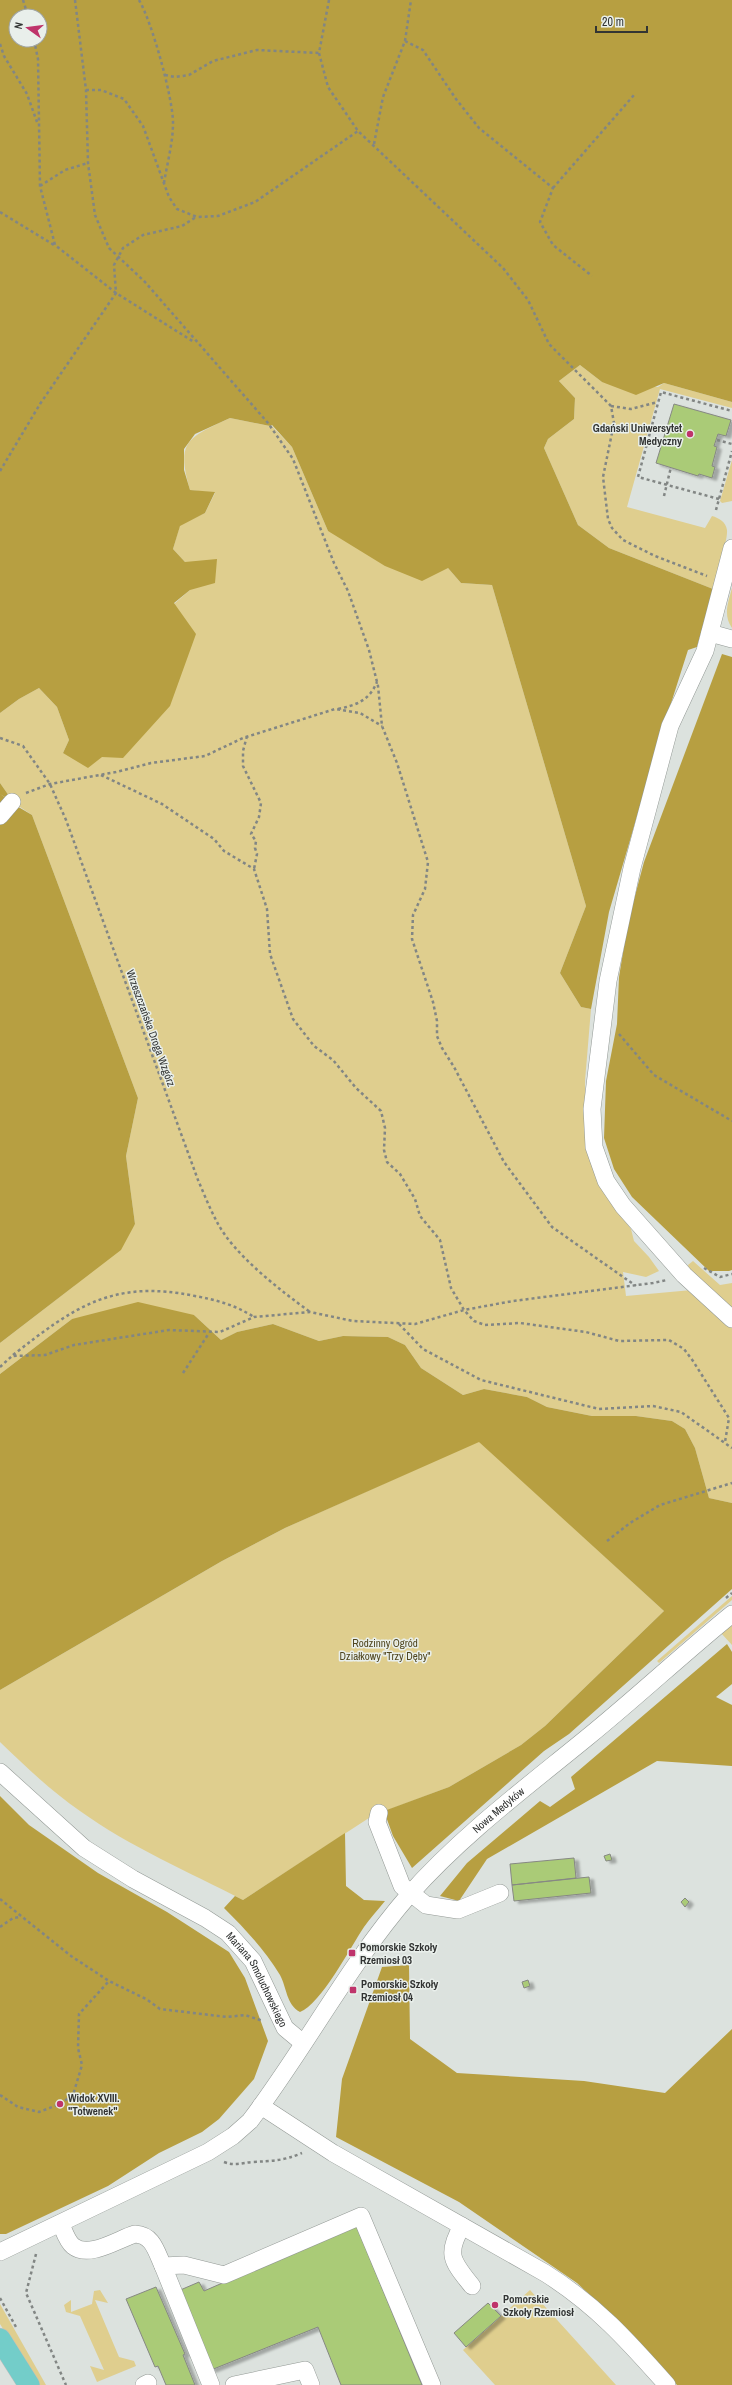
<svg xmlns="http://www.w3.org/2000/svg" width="732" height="2385" viewBox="0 0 732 2385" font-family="'Archivo Narrow',sans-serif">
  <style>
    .green { fill: #dfce8e }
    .forest { fill: #b79f41; fill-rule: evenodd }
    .building { fill: #aacb77; stroke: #868883; filter: url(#shadow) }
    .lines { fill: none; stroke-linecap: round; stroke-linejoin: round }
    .minor-casing { stroke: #939995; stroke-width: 18 }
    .major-casing { stroke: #bdbebe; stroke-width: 22 }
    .path { stroke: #828684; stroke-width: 2.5; stroke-dasharray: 3 3; stroke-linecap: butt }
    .minor { stroke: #fff; stroke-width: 17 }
    .major { stroke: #73cdc9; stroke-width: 21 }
    .poi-dot { fill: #bf346b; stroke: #e9efeb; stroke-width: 1.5 }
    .labels { text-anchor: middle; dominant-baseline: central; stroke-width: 3; stroke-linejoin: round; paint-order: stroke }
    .poi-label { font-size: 11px; font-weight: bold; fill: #323433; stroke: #e9efeb; text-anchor: start }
    .street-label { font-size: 11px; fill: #323433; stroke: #e9efeb }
    .park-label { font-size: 11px; fill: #50461f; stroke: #e9efeb }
  </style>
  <defs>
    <filter id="shadow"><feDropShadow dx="4.5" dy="2.5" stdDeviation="1" flood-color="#0004"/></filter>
  </defs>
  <rect width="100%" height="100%" fill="#dce2de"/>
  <path class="green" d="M580 365 602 382 658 387 664 383 732 402V408L660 389 627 507 705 528 712 516C719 518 726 522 727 530 728 541 716 576 713 589L609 548 578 525 544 448 548 439 574 419 575 398 559 381Z
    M230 418 270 426 271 425 292 447 328 531 448 568 461 583 492 585 586 906 560 973 581 1007 591 1009 585 1081 586 1141 608 1198 631 1229 634 1241 649 1257 659 1271 646 1277 623 1272 626 1296 692 1290 732 1326V1503L709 1498 695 1448 685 1429 672 1421 636 1416H592L547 1407 527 1397 484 1389 463 1395 421 1368 405 1345 388 1337 343 1336 319 1341 273 1324 237 1332 221 1340 194 1315 72 1319 0 1374V1343L74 1286 135 1224 126 1156 138 1098 32 815 14 803 0 783V713L19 699 39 688 57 707 69 740 63 753 102 757 174 604 190 590 185 562 173 549 180 525 205 513 215 493 190 490C176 441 187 438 230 418Z
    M732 460V501L722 503 720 501Z
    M732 588V628C723 615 728 603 732 588Z
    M693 1261 720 1285 732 1283V1311L689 1270 688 1265Z
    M479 1441 664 1611 545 1726 521 1745 449 1787 372 1816 243 1900C189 1872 130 1847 80 1811 51 1791 26 1767 0 1742V1690L222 1561 285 1528Z
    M732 1596V1600L659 1663 657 1661Z
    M732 1623V1645L721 1633Z
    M100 2290 108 2303 95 2300 119 2357 134 2361 136 2366 97 2382 90 2366 104 2370 80 2316 66 2312 64 2305 71 2300V2312L92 2304 94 2291Z
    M530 2290 616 2385H495L463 2350Z
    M0 2304 46 2385H38L0 2324Z"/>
  <path class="forest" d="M0 0H732V402L664 383 636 395 602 382 580 365 559 381 575 398 574 419 548 439 544 448 578 525 609 548 713 589 697 647 688 650 659 741 609 912 591 1009 581 1007 560 973 586 906 492 585 461 583 448 568 422 581 385 566 328 531 292 447 272 425 270 426 230 418 195 434 184 449V470L190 490 215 492 205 513 180 526 173 549 185 562 217 559 215 583 190 590 174 603 196 634 170 706 123 758 102 757 88 768 63 753 69 740 57 707 39 688 19 699 0 713ZM16 16H40V40H16Z
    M722 654 732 657V1270L729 1271H709L632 1197 614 1169 604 1138 606 1081 617 1024 619 977 628 922 644 862Z
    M0 783 14 803 0 794 10 801 0 813Z
    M15 805 32 815 138 1098 126 1156 135 1224 121 1250 0 1343V824Z
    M138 1302 194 1315 221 1340 237 1332 273 1324 319 1341 343 1336 388 1337 405 1345 421 1368 463 1395 484 1389 527 1397 547 1407 592 1416H636L672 1421 685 1429 695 1448 709 1498 732 1503V1589L569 1734 544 1751 412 1868 393 1836 384 1811 449 1787 521 1745 545 1726 664 1611 479 1442 285 1528 222 1561 0 1690V1374L72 1319Z
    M727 1644 732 1652V1684L716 1697 732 1705V1766L657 1761 487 1859 459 1901 440 1896 467 1863 540 1801 550 1807 575 1789 571 1777Z
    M0 1796 29 1825 98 1873 167 1912 229 1952 245 1978 268 2041 254 2079 219 2119 202 2132 159 2153 108 2186 6 2234H0Z
    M345 1833 346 1886 364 1900 385 1901C378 1910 370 1918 364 1927 350 1948 321 2004 300 2012 286 2004 287 1988 280 1975 264 1949 245 1929 224 1908L235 1896 243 1900Z
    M409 1965 410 2039 457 2073 584 2081 665 2093 732 2029V2385H677L631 2333 577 2283 459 2202 336 2137 342 2079 382 1967Z"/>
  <path class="building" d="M674 404 731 420 726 436 718 434 714 446 717 447 712 466 715 467 712 478 699 474 698 476 656 463Z
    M610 1854 612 1860 606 1861 604 1856Z
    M574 1858 576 1878 512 1885 510 1864Z
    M589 1877 591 1893 514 1901 512 1885Z
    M685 1898 689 1902 685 1907 681 1902Z
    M528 1980 530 1986 524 1988 522 1982Z
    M356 2225 422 2385H341L318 2327 211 2370 178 2291 199 2282 204 2291Z
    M156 2287 185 2354 183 2355 195 2385H166L158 2366 155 2367 126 2299Z
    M488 2303 501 2316 466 2347 454 2333Z"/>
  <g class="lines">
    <g class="minor-casing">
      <g id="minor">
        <path d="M732 548 705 651 670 726 632 868 608 981 592 1109 594 1147 606 1181 623 1206 684 1275 732 1319"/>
        <path d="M710 633 732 639"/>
        <path d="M0 816 12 802"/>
        <path id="s1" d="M0 1772 84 1848 133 1879 205 1918 228 1933 253 1961 285 2028 303 2043"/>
        <path d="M379 1813 377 1822 402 1886 426 1905 458 1910 500 1893"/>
        <path d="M261 2106 333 2153 545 2273C596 2305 628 2341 667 2385"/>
        <path d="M61 2224C64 2231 67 2241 73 2246 89 2259 118 2239 135 2234 153 2235 156 2251 163 2266L184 2265 224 2275 361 2216 432 2385"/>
        <path d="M462 2226C445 2255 453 2262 472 2286"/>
        <path id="s2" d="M0 2252 208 2152 233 2136 250 2121C306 2047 349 1964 409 1895 462 1835 528 1786 589 1736 638 1696 684 1653 732 1614"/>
        <path d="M163 2266 211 2385"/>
        <path d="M144 2385 148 2383"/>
        <path d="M234 2385 305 2370 311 2385"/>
      </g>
    </g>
    <g class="major-casing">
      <path id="major" d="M0 2339 29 2385"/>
    </g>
    <path class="path" d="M23 0 28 16
      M75 0 86 90 88 163 95 215 109 248 145 282 268 423 293 459 334 563 348 591 369 650 378 686 382 726 397 763 428 862 425 889 413 915 412 939 433 1002 437 1021V1036L442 1048 454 1067 504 1162 552 1227 636 1286
      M139 0C152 22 173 98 173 123 173 143 167 164 164 183
      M329 0 319 53 328 87 358 131 503 268 528 300 549 344 611 406 614 423 603 477 608 519 612 528 623 540 655 556 707 576
      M34 40 38 59 40 186 55 245 116 293 194 342
      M405 41 423 50 456 99 479 128 553 188 540 222 553 245 592 276
      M0 44 4 56 27 94 37 122
      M165 75 175 77 189 75 213 61 257 50 319 53
      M86 90H101L124 99 143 126 169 197 177 209 197 217 218 216 255 202 358 131
      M374 144 383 97 405 41 411 0
      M40 186 65 170 88 163
      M553 188 634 95
      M0 212 54 245
      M611 406 631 409 658 402
      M717 440 732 444
      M0 471 40 404 116 293 114 265 123 248 143 235 182 226 196 217
      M664 496 671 467
      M719 499 638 477 661 392 732 411
      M716 510 732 451
      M338 709C356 705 369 701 377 682
      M247 736 243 751V766L261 803 259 817 251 834 256 841 255 848 257 854 254 869
      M0 738 23 746 50 784 66 820 198 1180C204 1194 210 1209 217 1222 234 1255 280 1290 310 1312
      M101 775 162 804 214 839 224 851 254 869 267 909 270 954 293 1019 314 1046 333 1060 356 1088 381 1111 385 1128 384 1150 387 1162 400 1174 415 1199 420 1216 440 1240 451 1288 464 1310 474 1321 485 1325 520 1323 586 1332 619 1341 669 1340 684 1349 693 1361 729 1418 725 1442
      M26 793 50 784 116 772 151 763 205 756 243 738 335 709 360 713 382 726
      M619 1034 654 1075 732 1121
      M704 1268 720 1277 732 1274
      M399 1324 423 1349 481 1380 599 1409 653 1406 681 1412 732 1448
      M13 1355C74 1307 113 1279 195 1296 217 1300 235 1305 254 1317
      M0 1367 12 1356 45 1355 74 1345 169 1330 220 1332 254 1317 310 1312 353 1321 415 1324 464 1310 513 1301 653 1283 667 1280
      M183 1373 209 1333
      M607 1541 630 1523 660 1505 732 1483
      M726 1598 732 1593
      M0 1899 71 1956 109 1981 146 1999 160 2009 227 2017 245 2015 263 2021
      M0 1927 13 1918 21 1917
      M0 2095 18 2107 39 2112 60 2104 73 2095 82 2065 78 2048 79 2014 109 1981
      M224 2162C234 2166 241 2163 252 2162 272 2161 283 2161 302 2153
      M36 2254 26 2293 66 2385
      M0 2298 16 2327"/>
    <use href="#minor" class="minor"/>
    <use href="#major" class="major"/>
  </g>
  <g class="poi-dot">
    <circle cx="690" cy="434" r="4"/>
    <rect x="348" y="1949" width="8" height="8" rx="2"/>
    <rect x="349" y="1986" width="8" height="8" rx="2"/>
    <circle cx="60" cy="2104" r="4"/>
    <circle cx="495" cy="2305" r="4"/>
  </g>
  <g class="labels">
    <g class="poi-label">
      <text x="682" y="428" text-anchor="end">Gdański Uniwersytet<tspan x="682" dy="13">Medyczny</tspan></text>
      <text x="360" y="1947">Pomorskie Szkoły<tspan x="360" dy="13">Rzemiosł 03</tspan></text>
      <text x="361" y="1984">Pomorskie Szkoły<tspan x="361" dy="13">Rzemiosł 04</tspan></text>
      <text x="68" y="2098">Widok XVIII.<tspan x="68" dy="13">"Totwenek"</tspan></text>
      <text x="503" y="2299">Pomorskie<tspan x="503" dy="13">Szkoły Rzemiosł</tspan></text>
    </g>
    <g class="street-label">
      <text transform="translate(151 1028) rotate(70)">Wrzeszczańska Droga Wzgórz</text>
      <text stroke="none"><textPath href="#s2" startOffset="683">Nowa Medyków</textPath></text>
      <text stroke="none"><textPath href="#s1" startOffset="336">Mariana Smoluchowskiego</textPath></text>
    </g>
    <g class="park-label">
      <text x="385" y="1643">Rodzinny Ogród<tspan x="385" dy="13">Działkowy "Trzy Dęby"</tspan></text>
    </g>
  </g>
  <g transform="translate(28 28) rotate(284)"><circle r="19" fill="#e9efeb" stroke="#a0a4a1"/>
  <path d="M0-3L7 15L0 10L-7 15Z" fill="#bf346b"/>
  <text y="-6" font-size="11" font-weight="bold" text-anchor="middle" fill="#323433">N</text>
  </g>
  <path d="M596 26v6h51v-6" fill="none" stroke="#323433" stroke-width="2"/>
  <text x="602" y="26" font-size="12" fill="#323433" stroke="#e9efeb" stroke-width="3" paint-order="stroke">20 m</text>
</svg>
